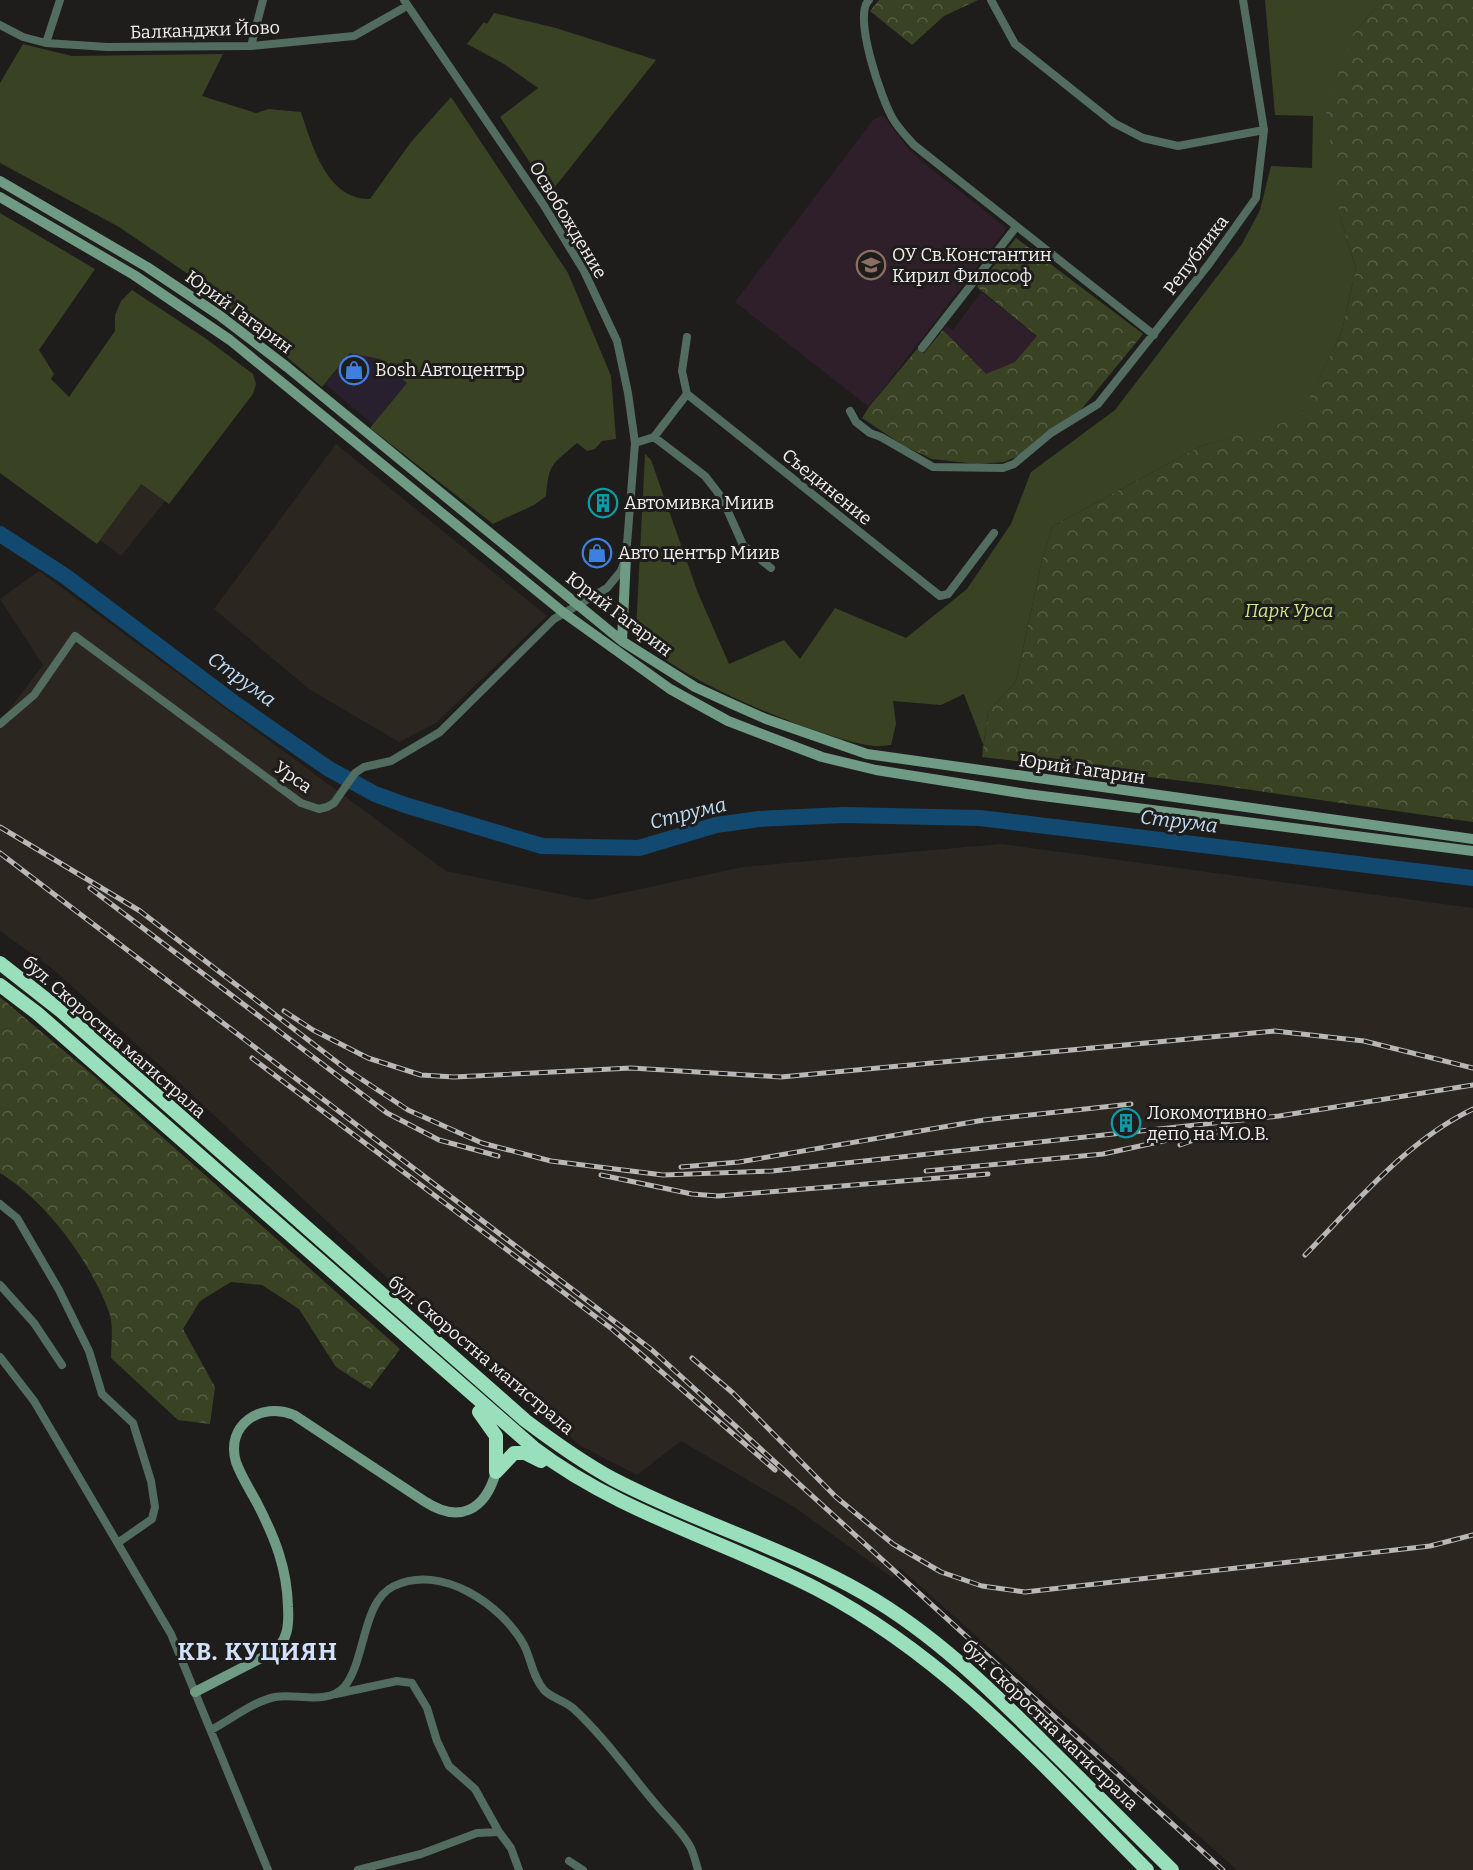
<svg xmlns="http://www.w3.org/2000/svg" width="1473" height="1870" viewBox="0 0 1473 1870" font-family="Bitter,serif">
  <style>
    .commercial { fill: #29202f }
    .built { fill: #2c2620 }
    .education { fill: #2e1f2a }
    .grass { fill: #394223 }
    .forest { fill: url(#forest-crowns) }
    .lines { fill: none; stroke-linecap: round; stroke-linejoin: round }
    .river { stroke: #124970; stroke-width: 16 }
    .street { stroke: #526d5f; stroke-width: 8 }
    .secondary { stroke: #6f9b84; stroke-width: 10 }
    .highway { stroke: #99dfbc; stroke-width: 14 }
    .rail-casing { stroke: #bab8b6; stroke-width: 5 }
    .rail { stroke: #1f1d1b; stroke-width: 3; stroke-dasharray: 9; stroke-linecap: butt }
    .labels { text-anchor: middle; dominant-baseline: central; stroke-width: 6; stroke-linejoin: round; paint-order: stroke }
    .street-label { font-size: 18px; fill: #f1efee; stroke: #1f1d1b }
    .poi-label { font-size: 18px; fill: #f1efee; stroke: #1f1d1b; text-anchor: start }
    .park-label { font-size: 18px; font-style: italic; fill: #cde78f; stroke: #1f1d1b }
    .water-label { font-size: 20px; font-style: italic; fill: #bfdcf5; stroke: #1f1d1b }
    .district-label { font-size: 24px; font-weight: bold; letter-spacing: 1.5px; fill: #d2e2fc; stroke: #1f1d1b }
  </style>
  <defs>
    <pattern id="forest-crowns" width="20" height="18" patternUnits="userSpaceOnUse" patternTransform="scale(1.5)"><rect width="20" height="18" fill="#394223"/><path d="M2 6a3 3 0 1 1 6 0M12 15a3 3 0 1 1 6 0" fill="none" stroke="#565e43"/></pattern>
  </defs>
  <rect width="100%" height="100%" fill="#1f1d1b"/>
  <path class="commercial" d="M354 350 383 355 410 379 374 425 325 384Z"/>
  <path class="built" d="M336 444 547 616 436 723 399 742 309 689 214 609Z
    M141 483 165 501 121 556 100 540Z
    M39 571 446 871 589 900 743 867 1001 844 1473 908V1870H1237L900 1568 893 1578 794 1507 681 1441 637 1475 581 1446 461 1347 185 1088 54 970 0 931V722L43 665 0 599Z"/>
  <path class="education" d="M883 115 907 147 920 160 1007 228 869 407 735 302 874 119Z
    M981 292 1037 336 1015 363 986 375 943 330 946 326 953 330Z"/>
  <path class="grass" d="M1265 0H1382L1353 34 1340 217 1356 268 1342 331 1300 419 1201 446 1053 526 1042 560 1016 681 988 712 982 757 983 744 964 694 941 705 893 701 896 724 891 745C886 745 879 747 873 746 824 740 658 674 636 631L645 454 651 460 698 593 729 664 784 640 800 659 835 608 906 638 967 589 1011 524 1031 472 1115 410 1242 244 1260 210 1271 166 1312 168 1313 116 1275 115Z
    M494 13 556 28 656 60 550 193 500 117 538 88 504 64 467 44 484 22 487 24Z
    M23 44 72 56 223 54 202 96 256 113 269 109 301 112C312 145 327 200 370 199L411 142 451 97 568 273 611 376 616 439 602 441 595 449 587 451 577 443C552 465 549 462 546 496L534 505 493 524 370 428 407 383 380 359 350 353 322 387 194 278 119 227 0 163V83Z
    M0 213 95 269 39 350 54 374 51 379 69 397 115 331V315L121 301 132 290 205 338 253 374 256 384 253 394 169 504 141 484 97 544 0 473Z"/>
  <path class="forest" d="M879 0H978L944 16 912 45 870 11Z
    M1382 0H1473V822L1217 785 982 757 988 712 1016 681 1042 560 1053 526 1201 446 1300 418 1342 331 1356 268 1340 217 1326 107 1353 34Z
    M1016 238 1143 334 1080 411 1050 429 1016 457 1004 462 978 464 932 459 904 446 862 418 869 407 917 349 924 353 943 330 986 374 1015 362 1037 336 977 287Z
    M0 997 94 1076 400 1349 370 1389 336 1367 299 1309 262 1285 231 1282 200 1301 183 1329 215 1387 210 1424 178 1420 111 1358C111 1344 114 1325 109 1312 91 1262 45 1200 0 1173Z"/>
  <g class="lines">
    <path class="river" d="M0 534 65 576 234 703 329 769 375 794 405 805 542 846 639 848 716 825 759 819 845 815 980 818 1473 878"/>
    <path class="street" d="M869 0C852 15 882 101 893 119 899 129 907 137 914 145L1154 335
      M991 0 1015 44 1114 123 1143 138 1178 146 1264 130
      M0 25 23 37 46 43 107 47 251 46 354 36 407 6
      M46 43 60 0
      M251 46 263 0
      M922 348 1016 227
      M687 394 682 371 687 337
      M850 411 856 422 870 433 881 437 933 467 1003 468 1014 464 1051 433 1098 404 1209 264 1256 198 1264 130 1243 0
      M654 437 705 476 722 498 743 545 771 568
      M635 443 654 437 687 394 940 596 948 594 994 533
      M0 724 34 695 75 636 301 803 319 809 327 807 334 803 355 773 364 767 391 761 440 732 554 619 607 588 621 571 626 557 635 443 628 393 617 341 584 271 543 204 404 0
      M0 1204 17 1218 59 1290 89 1351 102 1394 133 1423 151 1481 155 1507 152 1519 119 1542
      M0 1285 34 1323 62 1365
      M0 1357 34 1401 171 1634 268 1870
      M336 1694 397 1681 412 1683 427 1708 437 1741 449 1766 475 1789 499 1832
      M211 1730C230 1720 254 1701 275 1697 297 1693 328 1706 345 1686 366 1659 362 1601 394 1586 441 1563 502 1605 524 1645 531 1659 533 1678 544 1690 551 1698 564 1700 574 1709 604 1737 628 1771 654 1802 666 1817 682 1831 691 1848 694 1855 696 1863 698 1870
      M569 1861 583 1870
      M358 1870 421 1854 477 1833 499 1832 511 1848 519 1870"/>
    <path class="secondary" d="M0 181 147 267 219 315 287 367 622 641 695 687 732 704 766 719 867 754 1473 839
      M0 197 134 275 230 340 564 613 670 689 728 721 822 757 876 770 1027 794 1473 851
      M622 641 626 557
      M195 1692 273 1652C288 1641 289 1625 288 1607 287 1568 275 1538 257 1503 250 1490 241 1476 236 1462 225 1425 261 1401 294 1415L424 1501C459 1524 485 1511 496 1472"/>
    <path class="highway" d="M0 963 61 1011 526 1421C554 1442 582 1462 613 1479 695 1522 785 1548 865 1594 934 1634 990 1689 1046 1745 1088 1787 1130 1828 1172 1870
      M0 985 37 1013 534 1448C619 1513 723 1540 817 1589 947 1657 1045 1767 1147 1870
      M479 1412 496 1436V1472
      M496 1472 514 1453H525L541 1461"/>
    <g class="rail-casing">
      <path id="rail" d="M0 827 140 911 346 1069 408 1110 482 1143 551 1161 663 1175 772 1171 1279 1116 1473 1085
        M0 853 652 1350 1223 1870
        M90 888 387 1113 439 1140 498 1156
        M284 1011 313 1030 368 1058 421 1075 454 1077 631 1068 781 1077 1275 1031 1364 1041 1473 1068
        M252 1058 612 1329 775 1470
        M1180 1145 1228 1128
        M681 1167 739 1162 984 1120 1131 1104
        M926 1171 1103 1154 1186 1136
        M601 1175 692 1194 718 1196 988 1174
        M1305 1255C1356 1203 1406 1141 1473 1109
        M692 1358 733 1393 836 1497 893 1544 941 1572 982 1586 1025 1592 1430 1546 1473 1535"/>
    </g>
    <use href="#rail" class="rail"/>
  </g>
  <defs>
    <g id="school-ring" transform="scale(1.5)"><circle r="9.5" fill="#1f1d1b" stroke="#8d6e63" stroke-width="1.5"/><path d="M0-5L7-2L0 1L-7-2ZM-4 1L0 2.5L4 1V4Q0 6-4 4Z" fill="#8d6e63"/></g>
    <g id="shop-ring" transform="scale(1.5)"><circle r="9.5" fill="#1f1d1b" stroke="#3f7fe0" stroke-width="1.5"/><path d="M-5-2.5h2.3a2.7 3.5 0 0 1 5.4 0H5L5.5 6h-11ZM-1.5-2.5h3a1.5 2.3 0 0 0-3 0Z" fill="#3f7fe0"/></g>
    <g id="building-ring" transform="scale(1.5)"><circle r="9.5" fill="#1f1d1b" stroke="#0f9aa8" stroke-width="1.5"/><path d="M-4-6H4V6H1V3H-1V6H-4ZM-2.5-4.3h1.7v1.8h-1.7ZM.8-4.3h1.7v1.8H.8ZM-2.5-1h1.7V.8h-1.7ZM.8-1h1.7V.8H.8Z" fill="#0f9aa8"/></g>
  </defs>
  <g fill-rule="evenodd">
    <use href="#school-ring" x="871" y="265"/>
    <use href="#shop-ring" x="354" y="370"/>
    <use href="#building-ring" x="603" y="503"/>
    <use href="#shop-ring" x="597" y="553"/>
    <use href="#building-ring" x="1126" y="1123"/>
  </g>
  <g class="labels">
    <g class="street-label">
      <text transform="translate(205 30) rotate(-2)">Балканджи Йово</text>
      <text transform="translate(568 220) rotate(59)">Освобождение</text>
      <text transform="translate(1196 255) rotate(-53)">Република</text>
      <text transform="translate(239 312) rotate(36)">Юрий Гагарин</text>
      <text transform="translate(827 487) rotate(39)">Съединение</text>
      <text transform="translate(619 614) rotate(37)">Юрий Гагарин</text>
      <text transform="translate(1082 769) rotate(8)">Юрий Гагарин</text>
      <text transform="translate(293 777) rotate(35)">Урса</text>
      <text transform="translate(114 1037) rotate(41)">бул. Скоростна магистрала</text>
      <text transform="translate(481 1355) rotate(40)">бул. Скоростна магистрала</text>
      <text transform="translate(1050 1725) rotate(44)">бул. Скоростна магистрала</text>
    </g>
    <g class="poi-label">
      <text x="892" y="255">ОУ Св.Константин<tspan x="892" dy="21">Кирил Философ</tspan></text>
      <text x="375" y="370">Bosh Автоцентър</text>
      <text x="624" y="503">Автомивка Миив</text>
      <text x="618" y="553">Авто център Миив</text>
      <text x="1147" y="1113">Локомотивно<tspan x="1147" dy="21">депо на М.О.В.</tspan></text>
    </g>
    <g class="park-label">
      <text x="1289" y="611">Парк Урса</text>
    </g>
    <g class="water-label">
      <text transform="translate(242 679) rotate(36)">Струма</text>
      <text transform="translate(688 813) rotate(-14)">Струма</text>
      <text transform="translate(1179 821) rotate(7)">Струма</text>
    </g>
    <g class="district-label">
      <text x="258" y="1652">КВ. КУЦИЯН</text>
    </g>
  </g>
</svg>
